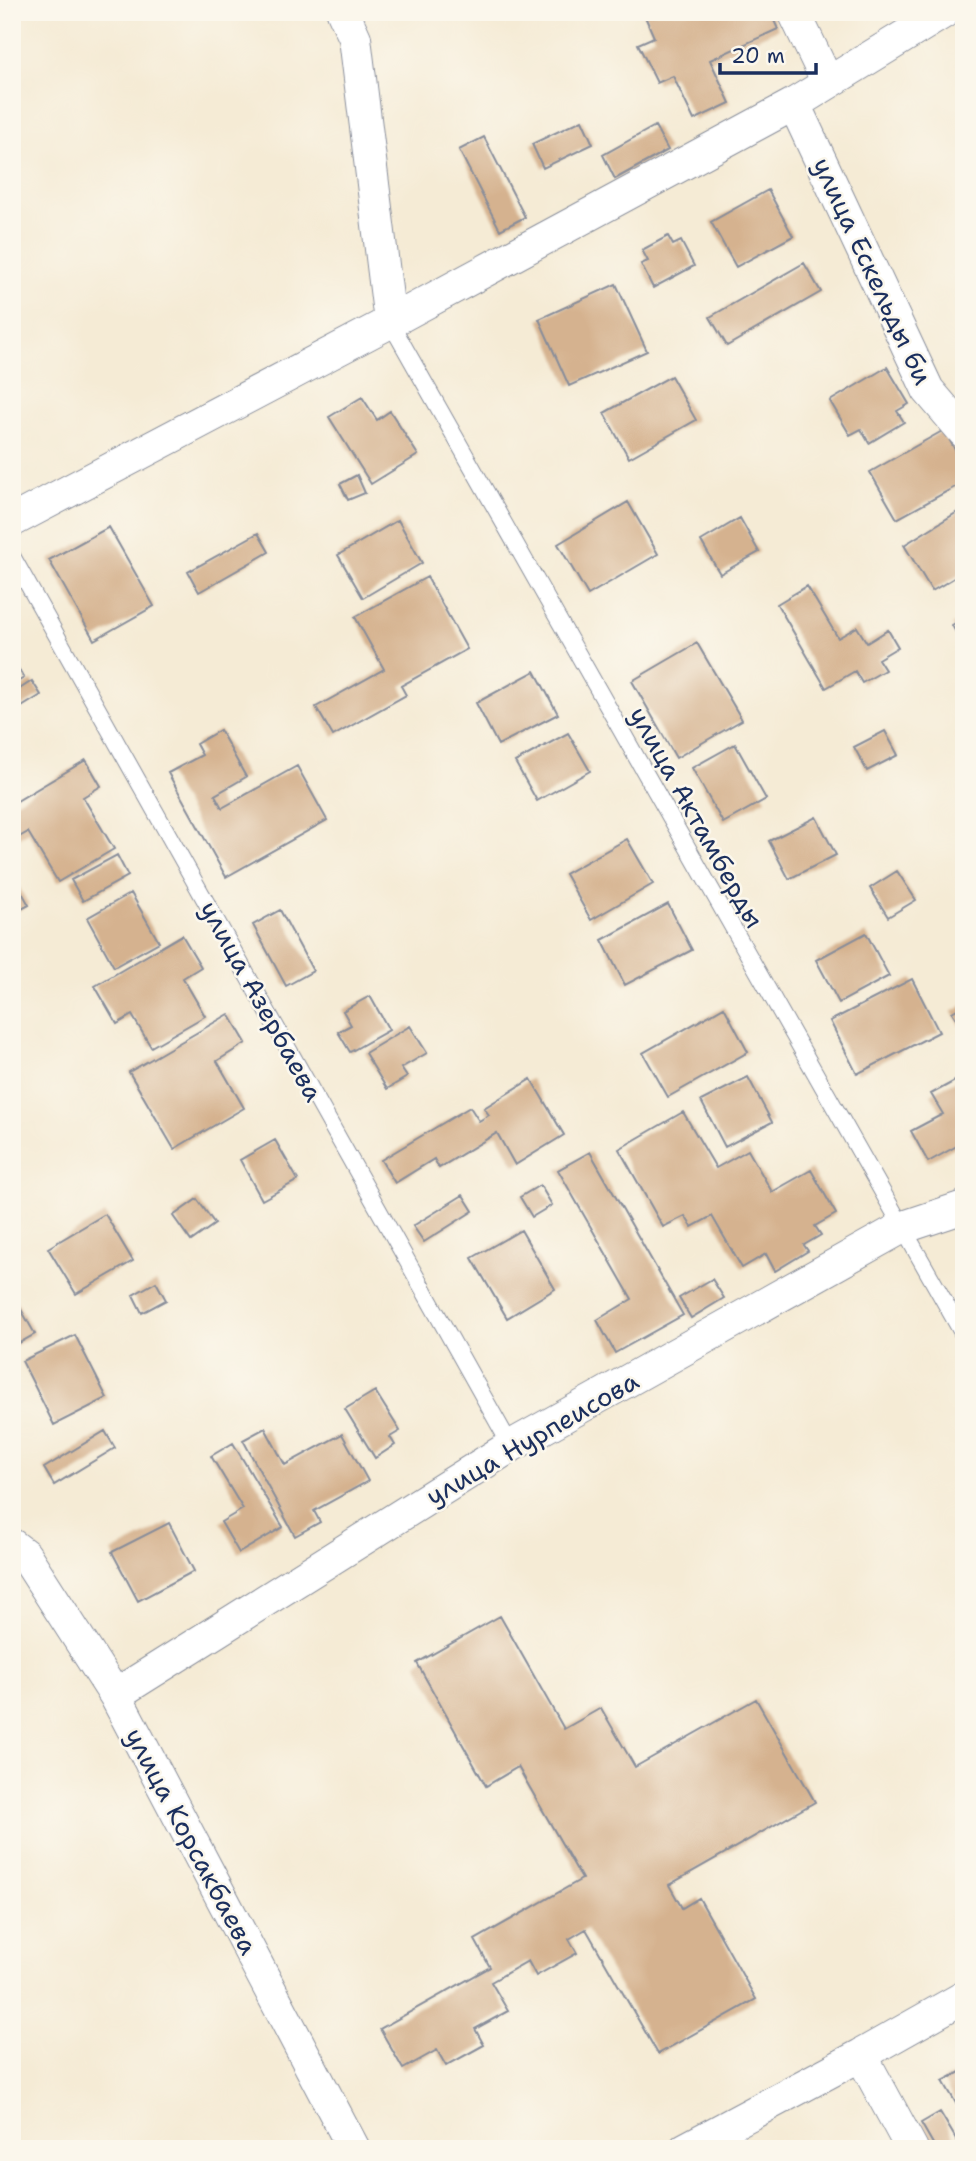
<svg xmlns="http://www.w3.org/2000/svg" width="976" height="2161" viewBox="0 0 976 2161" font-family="'Shantell Sans',sans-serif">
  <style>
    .building { fill: #d5b28f }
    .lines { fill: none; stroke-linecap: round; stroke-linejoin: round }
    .lane-casing { stroke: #888d9a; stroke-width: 18 }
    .street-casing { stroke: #888d9a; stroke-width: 34 }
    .lane { stroke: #fff; stroke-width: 16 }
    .street { stroke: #fff; stroke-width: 32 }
    .labels { text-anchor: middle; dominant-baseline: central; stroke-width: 5; stroke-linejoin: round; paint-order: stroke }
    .street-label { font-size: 26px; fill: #1b2f5e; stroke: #fbf7ec }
  </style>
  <rect width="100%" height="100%" fill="#fbf7ec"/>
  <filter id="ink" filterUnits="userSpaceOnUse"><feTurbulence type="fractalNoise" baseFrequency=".0143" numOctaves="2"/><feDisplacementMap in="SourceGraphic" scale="14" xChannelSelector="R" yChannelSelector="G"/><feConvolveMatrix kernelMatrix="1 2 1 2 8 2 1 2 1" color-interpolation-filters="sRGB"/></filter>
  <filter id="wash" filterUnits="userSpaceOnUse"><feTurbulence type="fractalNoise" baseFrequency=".00686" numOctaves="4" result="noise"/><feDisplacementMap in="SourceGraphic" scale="28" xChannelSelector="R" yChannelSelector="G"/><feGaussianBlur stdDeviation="1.57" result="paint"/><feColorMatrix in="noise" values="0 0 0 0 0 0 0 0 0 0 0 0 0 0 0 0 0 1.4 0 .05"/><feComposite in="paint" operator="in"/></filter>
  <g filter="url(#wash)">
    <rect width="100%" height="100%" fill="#f5ebd5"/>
    <g id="blocks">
      <path class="building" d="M643 12H770L778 29 710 60 730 103 694 120 673 76 657 83 638 44 654 37Z
        M582 120 593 144 543 168 532 144Z
        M655 126 668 150 615 179 603 155Z
        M484 137 525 217 500 230 459 150Z
        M768 190 793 236 736 267 711 222Z
        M668 236 673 245 681 241 694 266 653 288 641 264 648 261 642 250Z
        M804 263 821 292 727 346 710 317Z
        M616 284 647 351 569 386 539 319Z
        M887 367 909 404 897 411 904 422 869 443 861 429 850 435 830 401Z
        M671 376 696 420 629 458 604 413Z
        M362 397 377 420 390 411 418 455 371 484 329 417Z
        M944 430 964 466V482L897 519 870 472Z
        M357 475 365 493 348 500 340 484Z
        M628 502 658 554 588 595 558 544Z
        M964 508V572L932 591 904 545Z
        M740 518 759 552 720 574 701 541Z
        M398 520 422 563 363 598 338 555Z
        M109 527 154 606 94 640 49 560Z
        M258 533 269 552 199 592 188 572Z
        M427 577 467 649 401 686 406 695 333 736 316 707 384 669 355 617Z
        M807 586 838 638 857 627 867 643 888 630 898 647 878 659 885 670 862 683 855 671 826 688 777 604Z
        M964 618V647L952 625Z
        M697 643 742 720 676 758 632 681Z
        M12 658 24 678 12 685Z
        M535 671 558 714 498 745 476 703Z
        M32 681 41 695 12 713V694Z
        M220 730 246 777 215 795 222 808 297 766 327 820 226 877 168 773 202 755 196 744Z
        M885 731 898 755 867 771 854 747Z
        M568 733 590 771 537 801 515 762Z
        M735 744 766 799 723 823 692 768Z
        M86 760 101 786 83 797 114 849 58 882 28 832 12 841V804Z
        M816 817 836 855 789 879 769 841Z
        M627 839 653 884 591 920 565 874Z
        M117 855 128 876 83 901 71 880Z
        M897 871 916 900 888 917 870 888Z
        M19 887 29 905 12 914V892Z
        M131 893 159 942 114 967 87 918Z
        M668 904 692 950 625 985 602 940Z
        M280 910 313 971 286 986 253 925Z
        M866 933 889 976 839 1003 816 960Z
        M182 935 201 967 183 978 205 1016 151 1047 132 1015 117 1024 95 986Z
        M912 979 939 1032 857 1074 830 1021Z
        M370 996 389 1030 350 1052 338 1032 351 1025 343 1011Z
        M964 1005V1031L952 1012Z
        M724 1007 748 1052 668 1097 643 1053Z
        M229 1014 246 1043 217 1061 244 1108 174 1149 129 1072Z
        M410 1026 427 1053 401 1068 407 1077 387 1089 365 1053Z
        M964 1076V1142L928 1162 911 1131 943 1114 931 1094Z
        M748 1077 772 1122 725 1147 701 1101Z
        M531 1079 564 1135 515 1165 497 1133 439 1168 434 1159 395 1183 381 1160 470 1107 479 1121 489 1115 484 1108Z
        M683 1112 716 1168 748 1150 772 1192 811 1170 836 1214 815 1226 821 1235 804 1245 808 1251 775 1271 766 1254 742 1268 712 1216 692 1227 685 1216 663 1227 619 1149Z
        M275 1140 298 1180 262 1200 240 1160Z
        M590 1152 683 1315 615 1353 597 1320 632 1299 558 1170Z
        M540 1185 552 1205 532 1217 520 1197Z
        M463 1195 473 1211 424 1242 413 1226Z
        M197 1199 215 1224 191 1241 173 1216Z
        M105 1214 133 1261 76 1294 48 1248Z
        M521 1230 555 1289 507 1318 472 1258Z
        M712 1279 724 1298 691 1318 679 1298Z
        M156 1282 166 1300 142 1313 133 1295Z
        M14 1297 35 1334 12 1347V1299Z
        M75 1335 107 1398 54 1425 22 1361Z
        M375 1391 400 1431 390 1437 395 1445 375 1458 345 1409Z
        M265 1428 285 1465 342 1434 368 1481 314 1511 320 1522 295 1536 243 1440Z
        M105 1431 115 1448 54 1485 44 1468Z
        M233 1443 283 1527 239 1553 221 1522 243 1509 211 1456Z
        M169 1523 194 1571 138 1601 112 1552Z
        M500 1616 564 1729 601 1708 635 1767 756 1699 815 1802 669 1885 682 1908 699 1898 756 1999 658 2054 586 1929 569 1939 577 1953 536 1976 528 1961 491 1982 508 2011 475 2029 484 2045 446 2066 437 2050 403 2069 380 2029 490 1967 475 1940 582 1879 518 1767 486 1786 417 1663Z
        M964 2070V2117L943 2081Z
        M940 2112 962 2149H936L921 2123Z"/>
    </g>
  </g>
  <g filter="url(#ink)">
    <use href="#blocks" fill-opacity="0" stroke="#888d9a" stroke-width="2"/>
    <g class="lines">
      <g class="lane-casing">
        <path id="lane" d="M390 322 964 1336
          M12 556 511 1446"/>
      </g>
      <g class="street-casing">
        <path id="street" d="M343 12 355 38 390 322
          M794 12 828 83
          M794 104 928 390 964 432
          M12 521 390 322 794 104 944 12
          M12 1545 25 1555 115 1695 354 2149
          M115 1695 511 1446 901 1228 964 1207
          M861 2055 912 2149
          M685 2149 861 2055 964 1997"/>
      </g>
      <use href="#lane" class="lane"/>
      <use href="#street" class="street"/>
    </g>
  </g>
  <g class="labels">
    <g class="street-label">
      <text transform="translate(873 271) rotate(65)">улица Ескельды би</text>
      <text transform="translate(697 817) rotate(61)">улица Актамберды</text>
      <text transform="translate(262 1001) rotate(61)">улица Азербаева</text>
      <text transform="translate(532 1438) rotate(-30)">улица Нурпеисова</text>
      <text transform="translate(192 1841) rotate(62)">улица Корсакбаева</text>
    </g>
  </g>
  <rect width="976" height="2161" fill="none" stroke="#fbf7ec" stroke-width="42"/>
  <path d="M720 63v10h96v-10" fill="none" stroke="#1b2f5e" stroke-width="3.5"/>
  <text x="731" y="63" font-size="21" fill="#1b2f5e" stroke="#fbf7ec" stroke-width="5" paint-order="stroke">20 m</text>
</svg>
